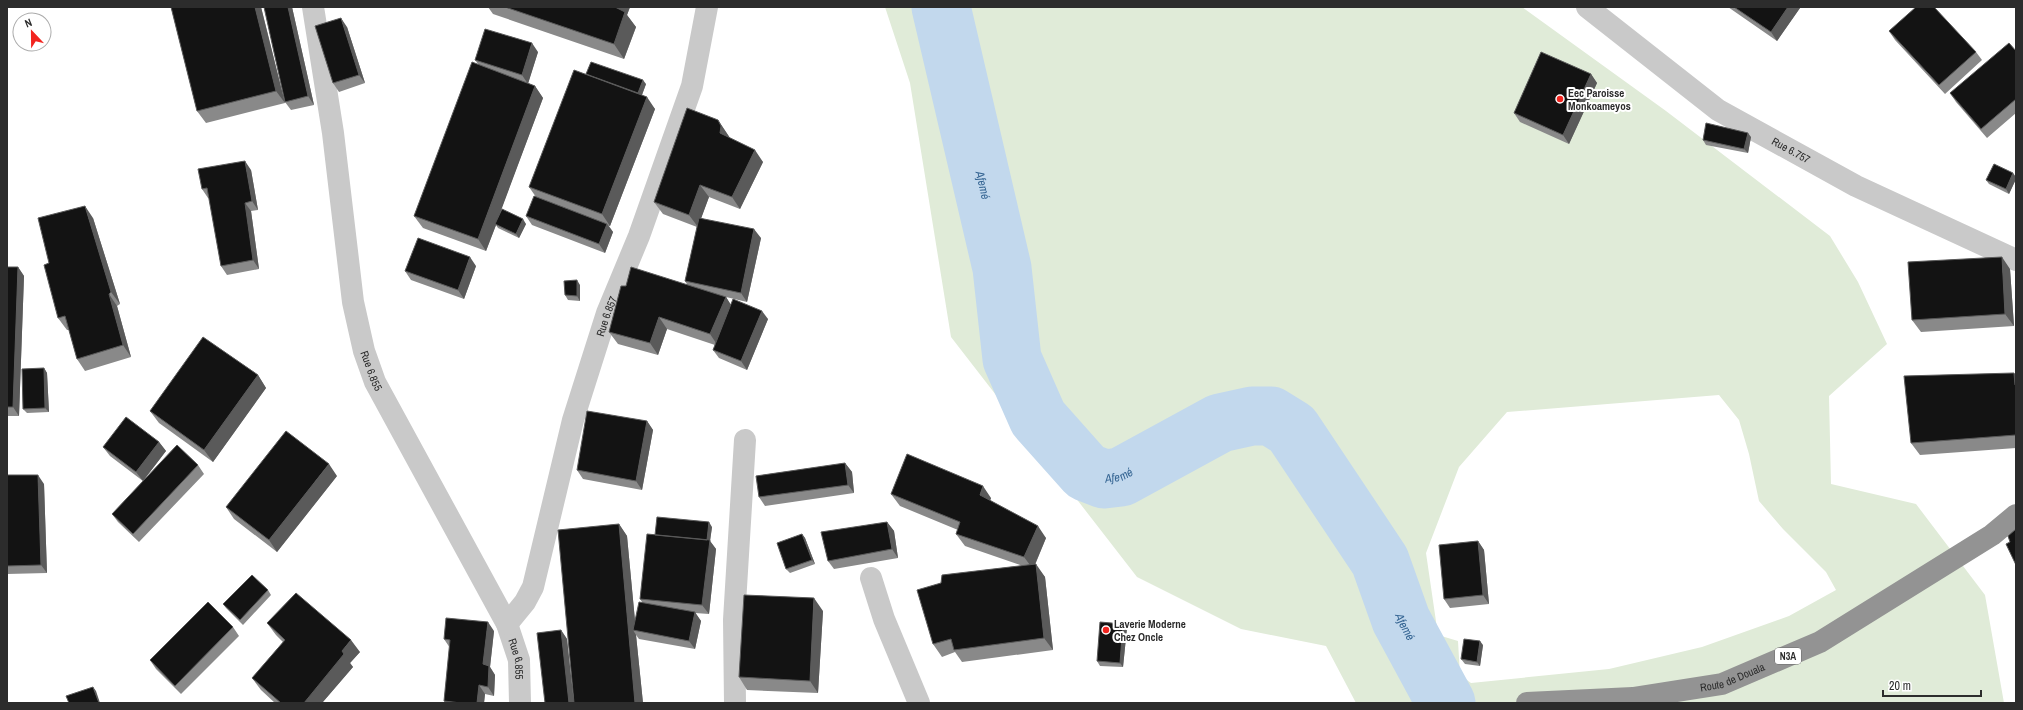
<svg xmlns="http://www.w3.org/2000/svg" width="2023" height="710" viewBox="0 0 2023 710" font-family="'Archivo Narrow',sans-serif">
  <style>
    .green { fill: #e0ebd8; fill-rule: evenodd }
    .lines { fill: none; stroke-linecap: round; stroke-linejoin: round }
    .river { stroke: #c2d8ed; stroke-width: 59 }
    .minor { stroke: #c9c9c9; stroke-width: 22 }
    .highway { stroke: #939393; stroke-width: 22 }
    .wall { fill: #898989 }
    .shaded-wall { fill: #5a5a5a }
    .building { fill: #131313; stroke: #5a5a5a }
    .poi-dot { fill: #f2241f; stroke: #fff; stroke-width: 1.5 }
    .labels { text-anchor: middle; dominant-baseline: central; stroke-width: 4; stroke-linejoin: round; paint-order: stroke }
    .shield { fill: #fff; stroke: #6b6b6b; stroke-width: 1 }
    .shield-label { font-size: 10px; font-weight: bold; fill: #2c2c2c }
    .poi-label { font-size: 11px; font-weight: bold; fill: #2c2c2c; stroke: #fff; text-anchor: start }
    .street-label { font-size: 11px; fill: #2c2c2c; stroke: #fff }
    .water-label { font-size: 12px; font-style: italic; fill: #356593; stroke: #fff }
  </style>
  <rect width="100%" height="100%" fill="#fff"/>
  <path class="green" d="M885 7H1522L1666 111 1830 236 1858 282 1887 344 1829 396 1831 484 1916 504 1985 595 2004 703H1356L1326 646 1241 629 1137 577 951 337 910 83ZM1719 395 1739 420 1749 454 1759 501 1783 529 1826 572 1836 590 1789 616 1702 647 1609 669 1471 683 1460 675 1458 641 1438 635 1426 553 1459 467 1507 412Z"/>
  <g class="lines">
    <path class="river" id="s1" d="M941 7 1002 268 1012 359 1038 418 1086 472 1104 479 1121 477 1220 423 1252 416H1271L1292 429 1380 561 1401 620 1446 703"/>
    <g class="minor">
      <path id="s2" d="M313 7 333 133 353 302 364 351 375 382 507 624 519 660 520 703"/>
      <path id="s3" d="M1587 7 1718 110 1856 186 2016 260"/>
      <path d="M871 578 884 619 919 703"/>
      <path id="s4" d="M507 624 525 602 533 587 573 420 607 313 639 236 692 86 707 7"/>
      <path d="M735 703 734 620 745 440"/>
    </g>
    <path class="highway" id="s5" d="M1527 703 1633 698 1722 684 1820 642 1992 535 2016 515"/>
  </g>
  <path class="wall" d="M171 7H261L285 103 206 123 197 111Z
    M264 7H292L314 105 291 110 285 102Z
    M488 7H630L627 15 636 27 624 59 493 14Z
    M1728 7H1799L1800 8 1777 41Z
    M347 27 365 83 339 92 333 83Z
    M1889 31 1976 52 1982 60 1945 94 1895 40Z
    M2016 51V113L1987 138 1956 102 1950 93Z
    M538 52 528 83 535 86 543 98 500 212 526 224 519 238 498 228 496 225 486 251 423 228 414 216 478 64 475 60Z
    M586 74 646 84 642 95 655 109 610 226H609L613 232 605 253 532 225 526 216 536 197 529 187Z
    M1591 74 1597 83 1569 144 1520 122 1514 113Z
    M718 120 730 138 763 162 740 209 709 197 701 218 761 238 747 302 726 297 731 305 768 319 747 370 719 358 713 350 715 345 667 329 658 355 618 344 609 332 626 286H688L685 281 697 227 663 214 654 202Z
    M1751 137 1748 153 1706 145 1703 140Z
    M251 170 258 210 251 211 259 269 227 275 221 266 209 198H208L202 189Z
    M2016 177V179L2009 194 1989 184 1986 180Z
    M93 218 120 304 117 306 131 357 85 371 77 359 69 330H67L58 318 49 263Z
    M476 266 464 299 411 280 405 271Z
    M7 267H18L24 276 19 416H7Z
    M2010 269 2014 326 1921 332 1912 320Z
    M580 285V301L568 300 565 295Z
    M44 368 47 373 49 412 27 413 23 409Z
    M2014 373 2016 376V448L1920 455 1911 443Z
    M258 375 266 388 213 462 159 423 150 411Z
    M647 421 653 430 642 490 583 479 577 470Z
    M159 442 166 451 143 481 110 456 103 447Z
    M845 463 852 472 854 493 765 506 759 497Z
    M198 465 204 474 139 542 118 522 112 514Z
    M7 475 44 484 47 573 7 574Z
    M337 476 277 552 234 519 226 507Z
    M891 494 991 498 990 500 1046 538 1035 565 1045 577 1053 650 962 662 955 652 942 657 933 644 941 583 1023 566 965 546 956 534 958 530 900 506Z
    M887 522 894 531 898 558 834 569 828 561Z
    M619 524 627 536 635 621 642 602 640 599 655 535 712 527 710 541 716 549 709 614 695 613 701 621 695 649 639 639 636 635 643 703H545L561 630 567 639 573 699Z
    M802 534 805 538 815 564 790 573 786 569Z
    M1478 541 1484 550 1489 604 1450 608 1444 599Z
    M268 590 271 595 243 625 226 608 223 604Z
    M823 611 818 693 747 690 739 677Z
    M267 623 360 652 350 663 353 667 322 703H275L261 690 252 678 283 642 276 635Z
    M1123 624 1127 628 1123 667 1100 666 1097 661Z
    M233 627 239 636 181 694 156 669 150 660Z
    M494 631 490 667 495 675 494 696 485 694 484 703H445L444 701 450 648 444 639Z
    M1483 645 1480 666 1465 664 1461 659Z"/>
  <path class="shaded-wall" d="M255 7H261L285 103 276 91Z
    M288 7H292L314 105 308 96Z
    M615 7H630L627 15 636 27 624 59 614 44Z
    M1788 7H1799L1800 8 1777 41 1771 32Z
    M341 18 347 27 365 83 359 75Z
    M532 43 538 52 528 84 522 75Z
    M1591 74 1597 83 1569 144 1563 135Z
    M643 80 646 84 640 100 637 96Z
    M535 86 543 98 496 224H495L496 225 486 251 478 239Z
    M647 97 655 109 610 226 602 214Z
    M718 120 730 138 720 133Z
    M1748 133 1751 137 1748 153 1744 149Z
    M755 150 763 162 740 209 732 197Z
    M245 161 251 170 258 210 252 201Z
    M2013 173 2016 177V179L2009 194 2006 189Z
    M700 185 709 197 698 227 689 215Z
    M245 203 251 211 259 269 253 260Z
    M85 206 93 218 120 304 111 292Z
    M523 219 526 224 519 238 516 234Z
    M607 224 613 232 605 253 599 244Z
    M754 229 761 238 747 302 741 293Z
    M470 257 476 266 464 299 458 290Z
    M2002 257 2010 269 2014 326 2005 314Z
    M18 267 24 276 19 416 13 407Z
    M577 280 580 285V301L577 296Z
    M109 294 117 306 131 357 123 345Z
    M726 297 734 310 718 346 710 334Z
    M762 311 768 319 747 370 741 361Z
    M659 317 667 329 658 355 650 343Z
    M44 368 47 373 49 412 45 408Z
    M2014 373 2016 376V387L2015 385Z
    M258 375 266 388 213 462 204 450Z
    M647 421 653 430 642 490 636 481Z
    M159 442 166 451 143 481 136 472Z
    M845 463 852 472 854 493 848 485Z
    M329 464 337 476 277 552 269 540Z
    M38 475 44 484 47 573 41 565Z
    M983 486 991 498 988 507 980 495Z
    M709 522 712 527 710 541 716 549 709 614 702 605 707 541Z
    M887 522 894 531 898 558 892 549Z
    M619 524 627 536 636 631 633 630 636 635 643 703H635Z
    M1038 526 1046 538 1033 569 1024 557Z
    M802 534 805 538 815 564 812 560Z
    M1478 541 1484 550 1489 604 1483 595Z
    M1036 564 1045 577 1053 650 1044 638Z
    M814 598 823 611 818 693 810 681Z
    M695 612 701 621 695 649 689 641Z
    M488 622 494 631 490 667 495 675 494 696 488 687 483 664Z
    M1123 624 1127 628 1123 667 1120 663Z
    M561 630 567 639 574 703H569Z
    M351 640 360 652 350 663 353 667 322 703H304L342 651Z
    M1480 641 1483 645 1480 666 1477 662Z
    M479 685 485 694 484 703H477Z
    M93 687 96 691 100 703H99Z"/>
  <path class="building" d="M171 7H255L276 91 197 111Z
    M264 7H288L308 96 285 102Z
    M505 7H615L625 12 614 44Z
    M1734 7H1788L1771 32Z
    M1916 7H1934L1976 52 1939 85 1889 31Z
    M341 18 359 75 333 83 315 26Z
    M485 29 532 43 522 75 475 60Z
    M2009 43 2016 51V99L1981 129 1950 93Z
    M1541 52 1591 74 1563 135 1514 113Z
    M472 62 535 86 478 239 414 216Z
    M591 62 643 80 638 93 586 74Z
    M574 70 647 97 602 214 529 187Z
    M687 108 718 120 721 126 720 133 755 150 732 197 700 185 689 215 654 202Z
    M1706 123 1748 133 1744 149 1703 140Z
    M245 161 252 201 245 203 253 260 221 266 207 188 202 189 198 169Z
    M1994 164 2013 173 2006 189 1986 180Z
    M534 196 607 224 599 244 526 216Z
    M85 206 111 292 109 294 123 345 77 359 65 316 58 318 44 265 49 263 38 218Z
    M502 209 523 219 516 234 495 224Z
    M699 218 754 229 741 293 685 281Z
    M418 238 470 257 458 290 405 271Z
    M2002 257 2005 314 1912 320 1908 262Z
    M7 267H18L13 407H7Z
    M631 267 726 297 710 334 659 317 650 343 609 332 621 286H626Z
    M577 280V296L565 295 564 281Z
    M733 299 762 311 741 361 713 350Z
    M203 337 258 375 204 450 150 411Z
    M44 368 45 408 23 409 22 369Z
    M2014 373 2015 385H2016V435L1911 443 1904 376Z
    M587 411 647 421 636 481 577 470Z
    M126 417 159 442 136 472 103 447Z
    M286 431 329 464 269 540 226 507Z
    M177 445 198 465 133 534 112 514Z
    M907 454 983 486 980 495 1038 526 1024 557 956 534 960 522 891 494Z
    M845 463 848 485 759 497 756 476Z
    M7 475H38L41 565 7 566Z
    M657 517 709 522 707 540 655 535Z
    M887 522 892 549 828 561 821 532Z
    M619 524 635 703H574L558 530Z
    M2016 529V565L2006 544 2010 542 2008 536Z
    M647 534 710 540 702 605 640 599Z
    M802 534 812 560 786 569 777 543Z
    M1478 541 1483 595 1444 599 1439 545Z
    M1036 564 1044 638 954 650 951 639 933 644 917 590 941 583 942 575Z
    M252 575 268 590 240 620 223 604Z
    M296 593 351 640 342 651 344 654 304 703H281L252 678 285 640 267 623Z
    M744 595 814 598 810 681 739 677Z
    M208 602 233 627 175 686 150 660Z
    M639 602 695 612 689 641 633 630Z
    M446 618 488 622 483 664 489 666 488 687 479 685 477 703H461L444 701 450 640 444 639Z
    M1100 622 1123 624 1120 663 1097 661Z
    M561 630 569 703H545L537 633Z
    M1464 639 1480 641 1477 662 1461 659Z
    M93 687 99 703H69L66 696Z"/>
  <g class="poi-dot">
    <circle cx="1560" cy="99" r="4"/>
    <circle cx="1106" cy="630" r="4"/>
  </g>
  <g class="labels">
    <rect class="shield" x="1775" y="648" width="26" height="16" rx="3"/>
    <g class="shield-label">
      <text x="1788" y="656">N3A</text>
    </g>
    <g class="poi-label">
      <text x="1568" y="93">Eec Paroisse<tspan x="1568" dy="13">Monkoameyos</tspan></text>
      <text x="1114" y="624">Laverie Moderne<tspan x="1114" dy="13">Chez Oncle</tspan></text>
    </g>
    <g class="street-label">
      <text stroke="none"><textPath href="#s3" startOffset="250">Rue 6.757</textPath></text>
      <text stroke="none"><textPath href="#s4" startOffset="326">Rue 6.857</textPath></text>
      <text stroke="none"><textPath href="#s2" startOffset="369">Rue 6.855</textPath></text>
      <text stroke="none"><textPath href="#s2" startOffset="693">Rue 6.855</textPath></text>
      <text stroke="none"><textPath href="#s5" startOffset="208">Route de Douala</textPath></text>
    </g>
    <g class="water-label">
      <text stroke="none"><textPath href="#s1" startOffset="183">Afemé</textPath></text>
      <text stroke="none"><textPath href="#s1" startOffset="531">Afemé</textPath></text>
      <text stroke="none"><textPath href="#s1" startOffset="951">Afemé</textPath></text>
    </g>
  </g>
  <rect width="2023" height="710" fill="none" stroke="#2c2c2c" stroke-width="16"/>
  <g transform="translate(32 32) rotate(338)"><circle r="19" fill="#ffffff" stroke="#ababab"/>
  <path d="M0-3L7 15L0 10L-7 15Z" fill="#f2241f"/>
  <text y="-6" font-size="11" font-weight="bold" text-anchor="middle" fill="#2c2c2c">N</text>
  </g>
  <path d="M1883 690v6h98v-6" fill="none" stroke="#2c2c2c" stroke-width="2"/>
  <text x="1889" y="690" font-size="12" fill="#2c2c2c" stroke="#ffffff" stroke-width="3" paint-order="stroke">20 m</text>
</svg>
